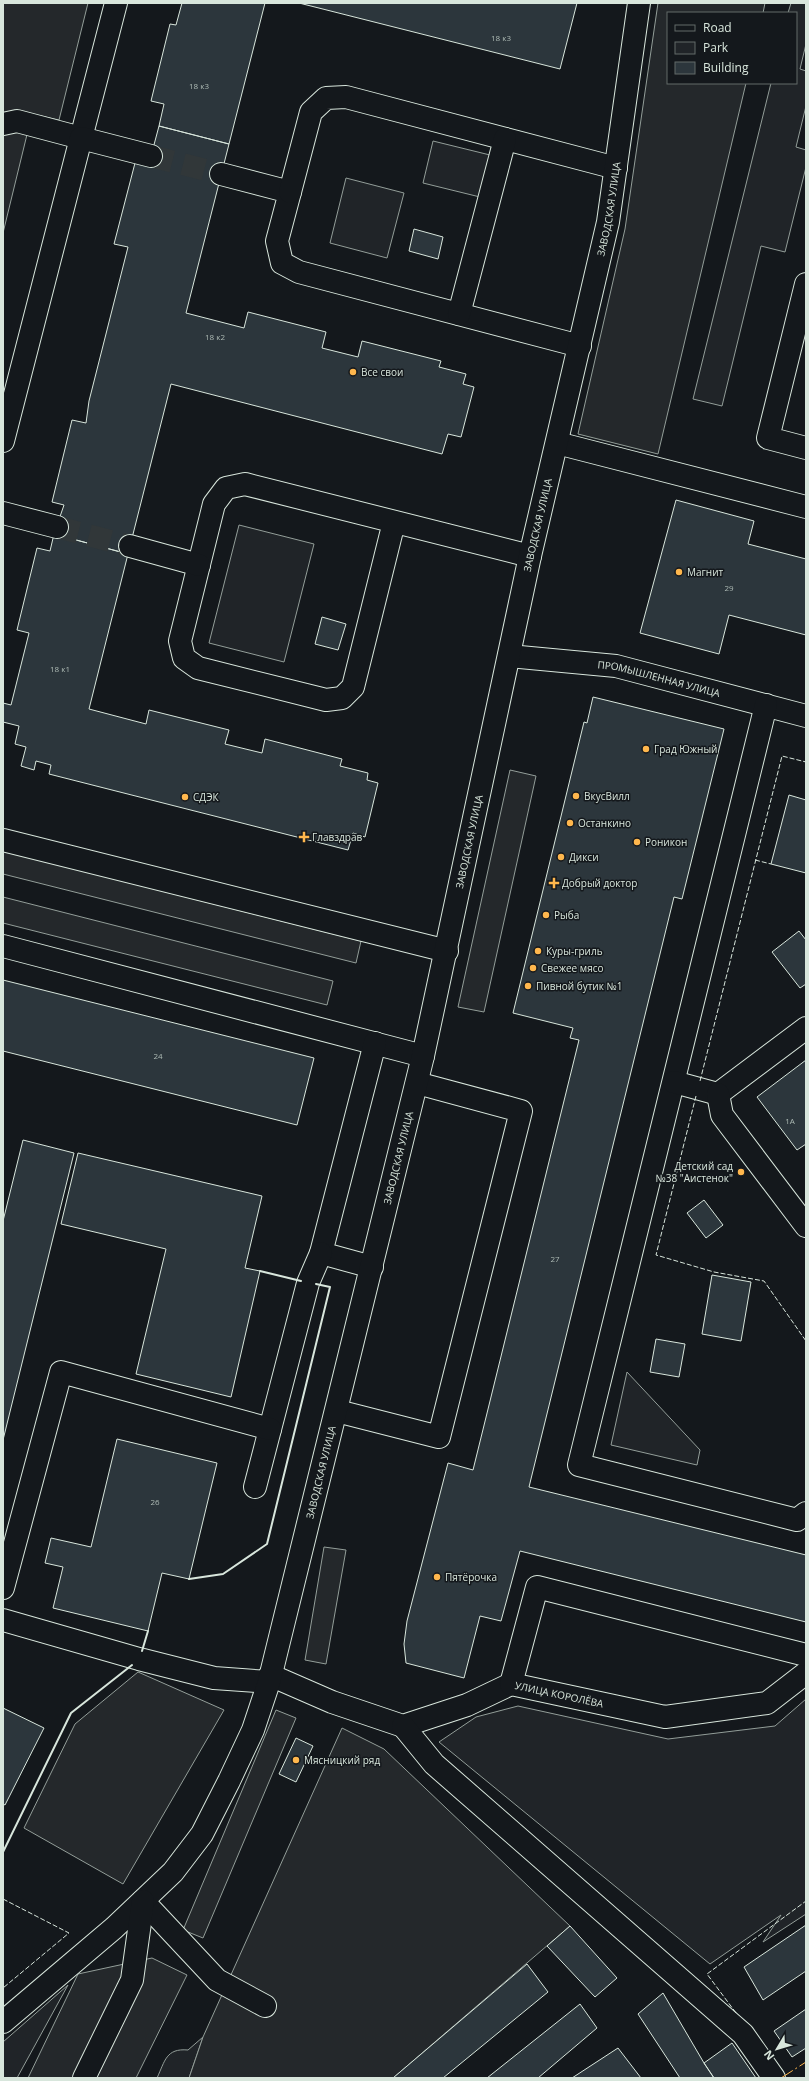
<svg xmlns="http://www.w3.org/2000/svg" width="809" height="2081" viewBox="0 0 809 2081" font-family="'Open Sans',sans-serif">
  <style>
    .green { fill: #202428; stroke: #939e99 }
    .parking { fill: #24282b; stroke: #939e99 }
    .building { fill: #2c363c; stroke: #d8e6dc }
    .lines { fill: none; stroke-linecap: round; stroke-linejoin: round }
    .minor-tunnel { stroke: #313739; stroke-width: 22; stroke-dasharray: 22 11; stroke-linecap: butt }
    .minor-casing { stroke: #d8e6dc; stroke-width: 24 }
    .minor { stroke: #14181c; stroke-width: 22 }
    .fence { stroke: #d8e6dc; stroke-width: 1; stroke-dasharray: 5 2; stroke-linecap: butt }
    .wall { stroke: #d8e6dc; stroke-width: 2 }
    .power { stroke: #ffb74d; stroke-width: 1; stroke-dasharray: 14 3 2 3; stroke-linecap: butt }
    .poi-dot { fill: #ffb74d; stroke: #14181c; stroke-width: 1.5 }
    .labels { text-anchor: middle; dominant-baseline: central; stroke-width: 3; stroke-linejoin: round; paint-order: stroke }
    .number-label { font-size: 8px; fill: #adbab4 }
    .street-label { font-size: 10px; fill: #d8e6dc; stroke: #14181c }
    .poi-label { font-size: 10px; fill: #d8e6dc; stroke: #14181c; text-anchor: start }
  </style>
  <rect width="100%" height="100%" fill="#14181c"/>
  <path class="green" d="M791 3H806V44L800 69 806 71V106L796 147 806 150V167L785 252 761 246 722 406 693 399 771 83H796V13H788Z
    M433 141 490 155 480 197 423 183Z
    M346 178 404 193 387 258 330 243Z
    M239 525 314 544 284 662 209 643Z
    M627 1372 700 1450 697 1465 611 1445Z
    M806 1699V1914L763 1942 781 1915 710 1964 439 1742 476 1717 518 1706 668 1739 775 1726Z
    M68 1985 17 2078H3V2042Z
    M203 2037 189 2078H157C165 2061 166 2048 188 2050Z"/>
  <path class="parking" d="M3 3H88L59 120 32 114 3 233Z
    M658 3H765L763 13H668V83H746L658 454 578 434 625 229Z
    M510 770 536 776 484 1012 458 1007Z
    M3 851 361 941 356 963 3 874Z
    M3 897 333 981 327 1005 3 923Z
    M324 1547 346 1550 326 1664 305 1660Z
    M138 1672 224 1710 123 1884 24 1828 75 1724Z
    M276 1710 296 1718 203 1938 183 1930Z
    M342 1728 384 1749 570 1926 393 2078H189L203 2037Z
    M152 1958 187 1975 136 2078H28L78 1974Z"/>
  <path class="building" d="M182 3H265L229 144 159 126 164 104 151 101 170 24 176 25Z
    M299 3H577L560 69Z
    M159 126 229 144 186 313 244 328 248 312 326 332 322 348 358 357 362 341 441 361 439 367 466 374 463 384 474 387 461 437 448 434 442 454 171 384 128 554 54 534 64 505 52 502 72 420 86 423 89 401 128 247 114 244 135 163 151 156Z
    M414 229 443 237 438 259 409 251Z
    M676 500 754 521 748 544 806 559V635L729 615 719 654 640 633Z
    M54 534 128 554 89 709 146 724 149 710 229 730 225 744 262 753 265 739 342 759 340 766 368 773 367 780 378 783 365 837 353 833 348 850 49 774 51 765 36 761 34 770 21 766 26 747 15 744 19 726 3 722V703L11 705 29 633 17 630 37 548 50 551Z
    M322 617 346 624 338 650 315 644Z
    M593 697 724 729 682 899 674 897 529 1487 806 1555V1622L520 1551 501 1621 480 1616 464 1678 406 1663 404 1644 407 1621 448 1463 473 1470 579 1040 570 1038 573 1028 513 1013 584 722 587 723Z
    M789 795 806 800V873L771 864Z
    M799 931 806 940V984L800 988 772 952Z
    M3 980 314 1058 297 1125 3 1051Z
    M806 1060V1144L797 1150 757 1097Z
    M23 1140 74 1153 3 1440V1221Z
    M78 1153 262 1196 245 1268 260 1271 231 1397 136 1374 166 1249 61 1224Z
    M704 1200 723 1225 706 1238 687 1213Z
    M712 1275 751 1282 741 1341 702 1334Z
    M656 1339 685 1344 679 1377 650 1372Z
    M117 1439 217 1463 189 1579 162 1573 148 1631 53 1608 63 1567 45 1563 51 1538 91 1547Z
    M3 1708 44 1728 5 1805 3 1804Z
    M296 1738 313 1746 296 1782 279 1774Z
    M806 1925V1971L763 2000 744 1967Z
    M570 1926 617 1978 595 1997 547 1946Z
    M527 1964 548 1992 443 2078H393Z
    M663 1993 704 2063 714 2078H680L638 2014Z
    M580 2004 597 2028 538 2078H487Z
    M806 2009V2048L792 2057 774 2031Z
    M732 2043 756 2078H714L704 2063Z
    M618 2048 641 2078H572Z"/>
  <g class="lines">
    <path class="minor-tunnel" d="M151 156 221 174
      M57 527 130 546"/>
    <g class="minor-casing">
      <g id="minor">
        <path d="M3 124 17 121 81 138 116 3"/>
        <path d="M221 174 290 192 277 241 282 263 299 272 580 346"/>
        <path d="M290 192 311 112 326 98 346 97 616 168"/>
        <path d="M806 284 768 438 806 448"/>
        <path d="M459 314 505 139"/>
        <path d="M3 441 81 138 151 156"/>
        <path d="M557 443 806 507"/>
        <path d="M3 513 57 527"/>
        <path d="M394 522 353 687 342 698 326 700 198 668 184 658 180 641 214 504 226 488 245 484 530 556"/>
        <path d="M130 546 199 565"/>
        <path id="s1" d="M509 656 616 666 806 716"/>
        <path d="M766 705 579 1465 797 1520 806 1513"/>
        <path d="M3 840 447 951"/>
        <path d="M3 946 423 1056"/>
        <path d="M674 1082 718 1094 806 1028"/>
        <path d="M718 1094 722 1115 806 1226"/>
        <path d="M372 1267 321 1253 375 1043"/>
        <path d="M337 1411 439 1437 521 1111 417 1083"/>
        <path d="M255 1487 308 1283 321 1253"/>
        <path d="M3 1588 61 1372 270 1429"/>
        <path d="M3 1620 139 1659 214 1678 269 1682"/>
        <path id="s2" d="M270 1675 332 1702 403 1726 467 1705 511 1684 665 1717 767 1703 806 1673"/>
        <path d="M511 1684 537 1587 806 1655"/>
        <path d="M403 1726 434 1764 743 2034 774 2078"/>
        <path d="M143 1901 217 1980 265 2006"/>
        <path id="s3" d="M3 2022 114 1928 173 1872 202 1834 229 1781 253 1730 269 1682 423 1056 530 556 608 222 639 3"/>
        <path d="M84 2078 132 1980 143 1901"/>
      </g>
    </g>
    <use href="#minor" class="minor"/>
    <path class="fence" d="M755 860 771 864
      M700 1081 782 756 806 762
      M696 1096 656 1255 714 1272 764 1281 806 1341
      M3 1899 69 1933 3 1988
      M736 2013 707 1974 806 1901"/>
    <path class="wall" d="M260 1271 301 1281
      M189 1579 223 1574 267 1544 330 1287 316 1284
      M142 1651 148 1631
      M3 1852 71 1713 132 1665"/>
    <path class="power" d="M781 2078 806 2062"/>
  </g>
  <g class="poi-dot">
    <circle cx="353" cy="372" r="4"/>
    <circle cx="679" cy="572" r="4"/>
    <circle cx="646" cy="749" r="4"/>
    <circle cx="576" cy="796" r="4"/>
    <circle cx="185" cy="797" r="4"/>
    <circle cx="570" cy="823" r="4"/>
    <path d="M302 831h4v4h4v4h-4v4h-4v-4h-4v-4h4z"/>
    <circle cx="637" cy="842" r="4"/>
    <circle cx="561" cy="857" r="4"/>
    <path d="M552 877h4v4h4v4h-4v4h-4v-4h-4v-4h4z"/>
    <circle cx="546" cy="915" r="4"/>
    <circle cx="538" cy="951" r="4"/>
    <circle cx="533" cy="968" r="4"/>
    <circle cx="528" cy="986" r="4"/>
    <circle cx="741" cy="1172" r="4"/>
    <circle cx="437" cy="1577" r="4"/>
    <circle cx="296" cy="1760" r="4"/>
  </g>
  <g class="labels">
    <g class="number-label">
      <text x="501" y="37">18 к3</text>
      <text x="199" y="85">18 к3</text>
      <text x="215" y="336">18 к2</text>
      <text x="729" y="587">29</text>
      <text x="60" y="668">18 к1</text>
      <text x="158" y="1055">24</text>
      <text x="790" y="1120">1А</text>
      <text x="555" y="1258">27</text>
      <text x="155" y="1501">26</text>
    </g>
    <g class="street-label">
      <text stroke="none"><textPath href="#s3" startOffset="1953">ЗАВОДСКАЯ УЛИЦА</textPath></text>
      <text stroke="none"><textPath href="#s3" startOffset="1629">ЗАВОДСКАЯ УЛИЦА</textPath></text>
      <text stroke="none"><textPath href="#s1" startOffset="152">ПРОМЫШЛЕННАЯ УЛИЦА</textPath></text>
      <text stroke="none"><textPath href="#s3" startOffset="1305">ЗАВОДСКАЯ УЛИЦА</textPath></text>
      <text stroke="none"><textPath href="#s3" startOffset="981">ЗАВОДСКАЯ УЛИЦА</textPath></text>
      <text stroke="none"><textPath href="#s3" startOffset="657">ЗАВОДСКАЯ УЛИЦА</textPath></text>
      <text stroke="none"><textPath href="#s2" startOffset="308">УЛИЦА КОРОЛЁВА</textPath></text>
    </g>
    <g class="poi-label">
      <text x="361" y="372">Все свои</text>
      <text x="687" y="572">Магнит</text>
      <text x="654" y="749">Град Южный</text>
      <text x="584" y="796">ВкусВилл</text>
      <text x="193" y="797">СДЭК</text>
      <text x="578" y="823">Останкино</text>
      <text x="312" y="837">Главздрав</text>
      <text x="645" y="842">Роникон</text>
      <text x="569" y="857">Дикси</text>
      <text x="562" y="883">Добрый доктор</text>
      <text x="554" y="915">Рыба</text>
      <text x="546" y="951">Куры-гриль</text>
      <text x="541" y="968">Свежее мясо</text>
      <text x="536" y="986">Пивной бутик №1</text>
      <text x="733" y="1166" text-anchor="end">Детский сад<tspan x="733" dy="12">№38 "Аистенок"</tspan></text>
      <text x="445" y="1577">Пятёрочка</text>
      <text x="304" y="1760">Мясницкий ряд</text>
    </g>
  </g>
  <rect width="809" height="2081" fill="none" stroke="#d8e6dc" stroke-width="8"/>
  <rect x="667" y="12" width="130" height="72" fill="#14181c" stroke="#626a69"/>
  <rect x="675" y="25" width="20" height="6" fill="#14181c" stroke="#626a69"/>
  <text x="703" y="32" font-size="12" fill="#d8e6dc">Road</text>
  <rect x="675" y="42" width="20" height="12" fill="#202428" stroke="#626a69"/>
  <text x="703" y="52" font-size="12" fill="#d8e6dc">Park</text>
  <rect x="675" y="62" width="20" height="12" fill="#2c363c" stroke="#626a69"/>
  <text x="703" y="72" font-size="12" fill="#d8e6dc">Building</text>
  <g transform="translate(777 2049) rotate(232)" stroke="#14181c" stroke-width="3" paint-order="stroke">
  <path d="M0-3L7 15L0 10L-7 15Z" fill="#d8e6dc"/>
  <text y="-6" font-size="11" font-weight="bold" text-anchor="middle" fill="#d8e6dc">N</text>
  </g>
</svg>
